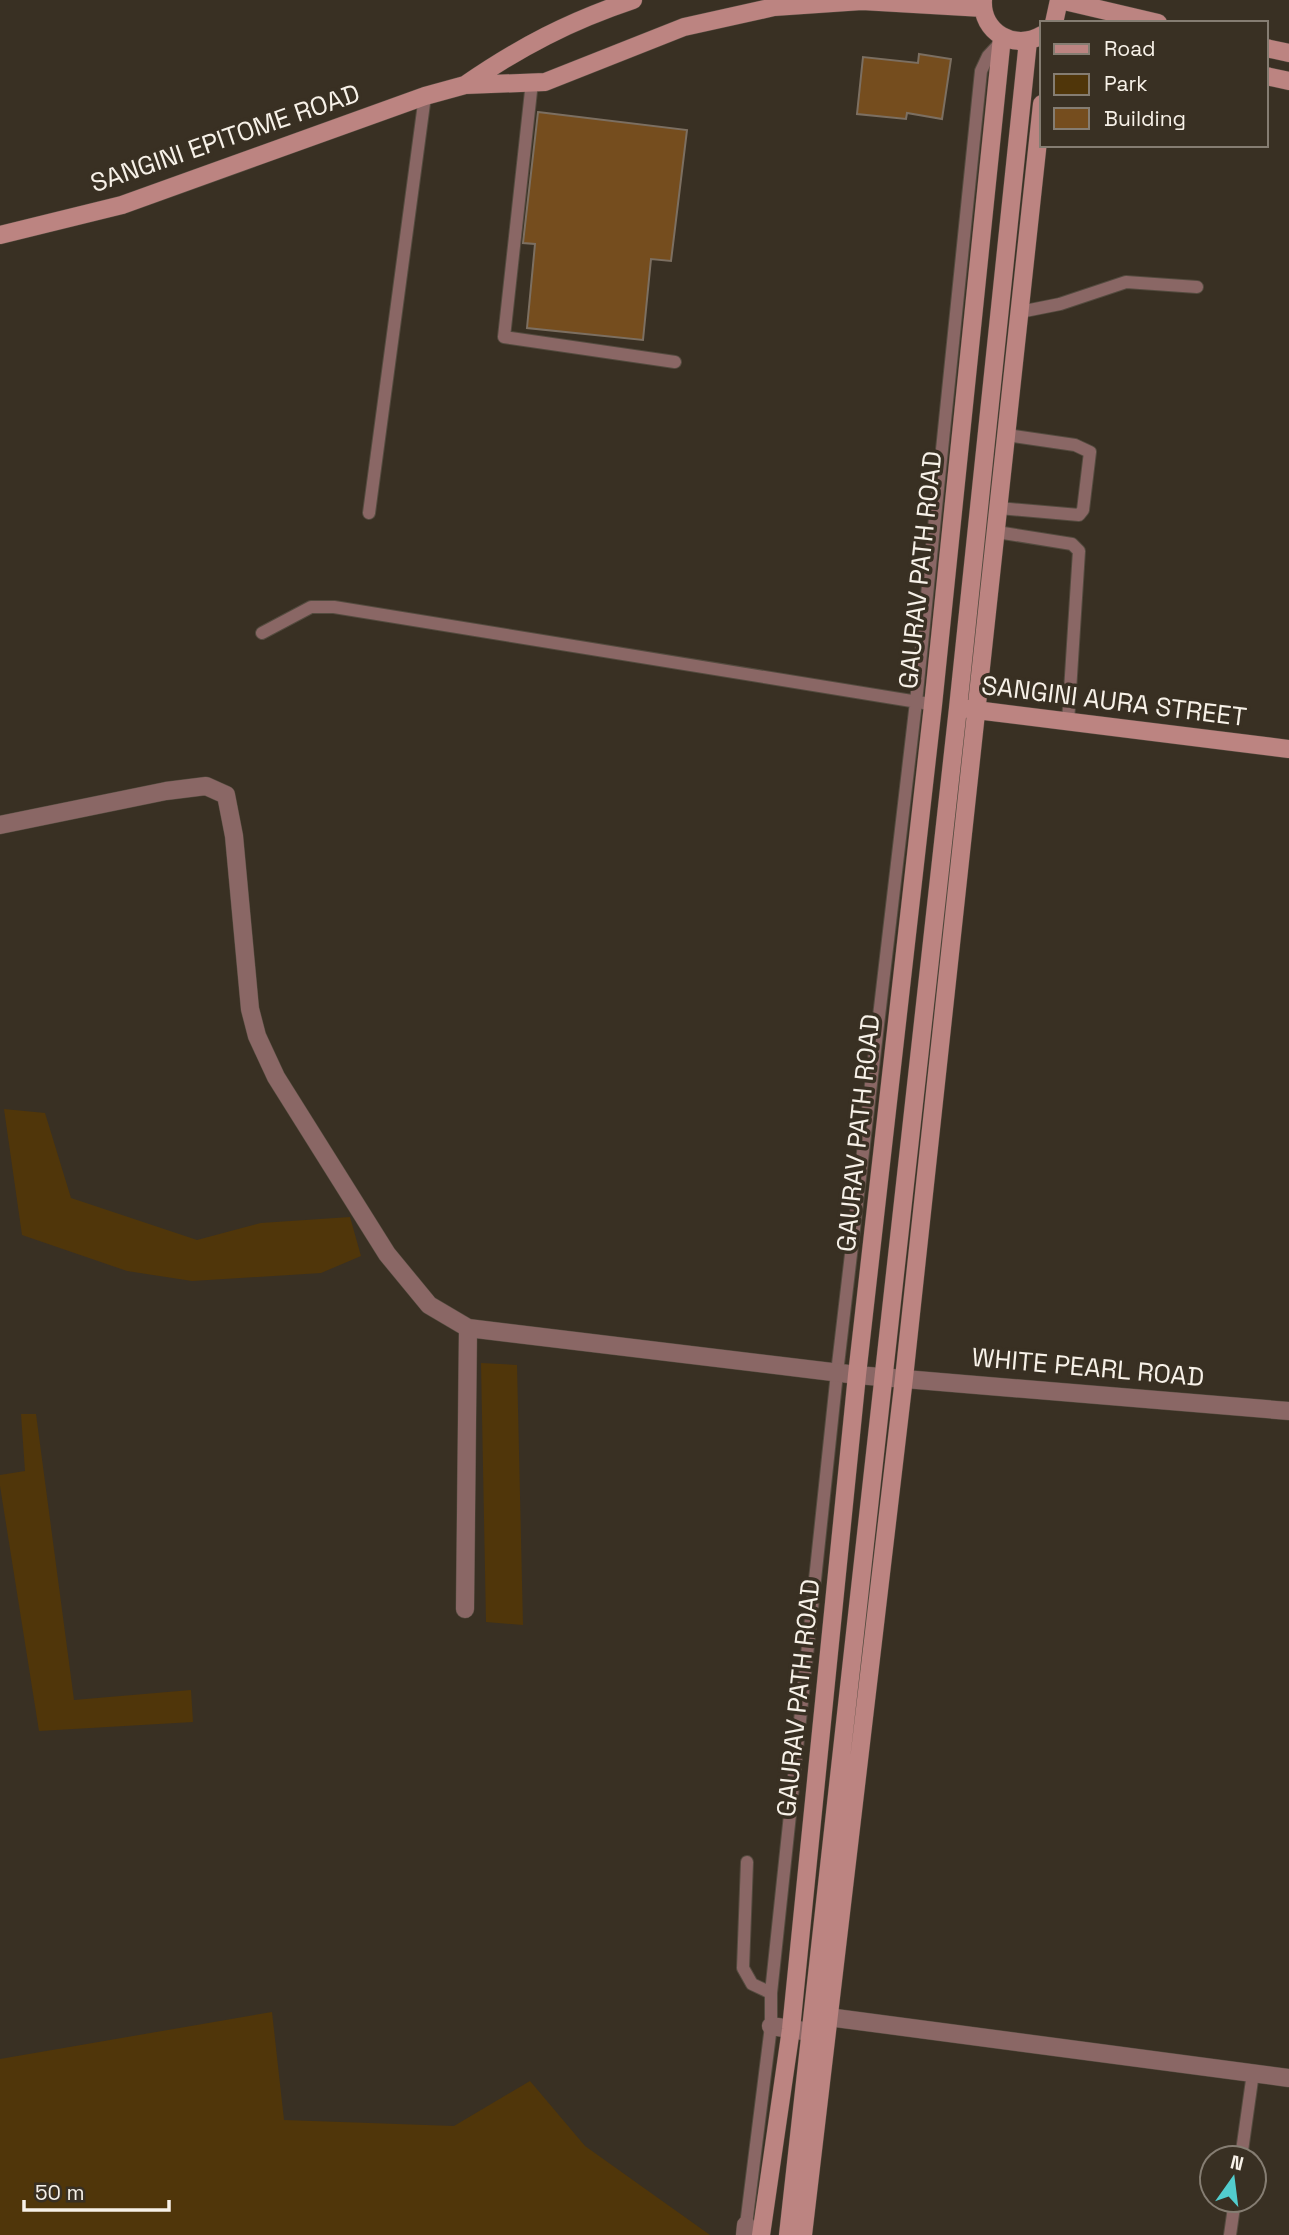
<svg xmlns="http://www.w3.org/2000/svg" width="1289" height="2235" viewBox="0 0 1289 2235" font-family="'Space Grotesk',sans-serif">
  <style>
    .green { fill: #50360a }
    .building { fill: #754d1e; stroke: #7c6f61; stroke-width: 2 }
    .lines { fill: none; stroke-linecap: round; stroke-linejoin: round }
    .lane-casing { stroke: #544b3f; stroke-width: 14 }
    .street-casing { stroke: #544b3f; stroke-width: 19 }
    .secondary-casing { stroke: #544b3f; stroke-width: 19 }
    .lane { stroke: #8a6765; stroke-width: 12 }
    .street { stroke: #8a6765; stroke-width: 18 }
    .secondary { stroke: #bc8481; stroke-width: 18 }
    .labels { text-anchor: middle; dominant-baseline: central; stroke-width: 7; stroke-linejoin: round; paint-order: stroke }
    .street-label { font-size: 26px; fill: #f7f1e8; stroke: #393023 }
  </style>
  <rect width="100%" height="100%" fill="#393023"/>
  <path class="green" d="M4 1109 45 1113 71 1198 197 1240 261 1223 350 1217 361 1256 321 1273 192 1281 127 1271 22 1235Z
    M481 1363 517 1365 523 1625 486 1622Z
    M21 1414H36L74 1700 191 1690 193 1722 39 1731 0 1486V1475L25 1471Z
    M272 2012 284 2120 454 2126 530 2081 585 2146 710 2235H0V2059Z"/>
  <path class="building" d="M919 54 951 59 942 119 907 113 906 119 857 114 863 57 918 63Z
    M538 112 687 130 671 261 651 259 643 340 527 328 535 244 523 243Z"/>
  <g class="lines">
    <g class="lane-casing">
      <path id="lane" d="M532 82 504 337 675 362
        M1020 312 1060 304 1126 282 1197 287
        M999 508 1079 515 1083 510 1090 452 1075 445 1007 435
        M369 513 425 96
        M997 532 1072 544 1079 551 1068 722
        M262 633 311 607H334L924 703
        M747 1862 743 1968 752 1984 771 1993
        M1241 2158 1253 2073
        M746 2225 771 2026V1993L837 1373 916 702 981 71 988 56 1002 41
        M1230 2235 1235 2200"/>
    </g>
    <g class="street-casing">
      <path id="street" d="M0 825 166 791 206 786 226 795 234 836 250 1009 257 1036 276 1077 387 1254 429 1305 468 1328 857 1375 1289 1411
        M465 1609 468 1328
        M771 2026 810 2032 828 2017 1289 2078
        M745 2235 746 2225"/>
    </g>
    <g class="secondary-casing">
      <path id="secondary" d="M983 0C981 33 1015 51 1042 35
        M1060 0 1158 23
        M1054 23 1059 0
        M1266 48 1289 53
        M1266 76 1289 81
        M465 85C520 47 570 21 633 0
        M0 235 122 205 425 96 465 85 545 82 684 27 774 7 862 1 983 8
        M968 709 1289 749
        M761 2235 791 2029 857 1375 933 705 1002 37
        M788 2235 958 708 1028 41
        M803 2235 904 1378 1042 104"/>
    </g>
    <use href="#lane" class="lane"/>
    <use href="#street" class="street"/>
    <use href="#secondary" class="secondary"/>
  </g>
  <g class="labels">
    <g class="street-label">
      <text transform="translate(225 138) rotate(-19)">SANGINI EPITOME ROAD</text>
      <text transform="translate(920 570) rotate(-84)">GAURAV PATH ROAD</text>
      <text transform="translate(1114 701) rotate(7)">SANGINI AURA STREET</text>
      <text transform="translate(858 1133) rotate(-84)">GAURAV PATH ROAD</text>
      <text transform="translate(1088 1367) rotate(5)">WHITE PEARL ROAD</text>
      <text transform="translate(798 1698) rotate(-84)">GAURAV PATH ROAD</text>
    </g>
  </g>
  <rect x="1040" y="21" width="228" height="126" fill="#393023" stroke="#857d72" stroke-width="2"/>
  <rect x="1054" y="44" width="35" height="10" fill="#bc8481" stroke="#857d72" stroke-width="2"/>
  <text x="1104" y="56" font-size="21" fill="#f7f1e8">Road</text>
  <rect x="1054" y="74" width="35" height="21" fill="#50360a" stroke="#857d72" stroke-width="2"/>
  <text x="1104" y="91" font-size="21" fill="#f7f1e8">Park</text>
  <rect x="1054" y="108" width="35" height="21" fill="#754d1e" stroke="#857d72" stroke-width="2"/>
  <text x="1104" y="126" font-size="21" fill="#f7f1e8">Building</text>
  <g transform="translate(1233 2179) rotate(14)"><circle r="33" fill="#393023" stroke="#857d72" stroke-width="2"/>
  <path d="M0-5L12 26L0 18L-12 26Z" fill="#52cdce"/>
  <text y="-10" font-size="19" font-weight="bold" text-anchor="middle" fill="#f7f1e8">N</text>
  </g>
  <path d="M24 2200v10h145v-10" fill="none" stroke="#f7f1e8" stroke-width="3.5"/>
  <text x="35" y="2200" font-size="21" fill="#f7f1e8" stroke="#393023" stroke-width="5" paint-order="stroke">50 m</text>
</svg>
